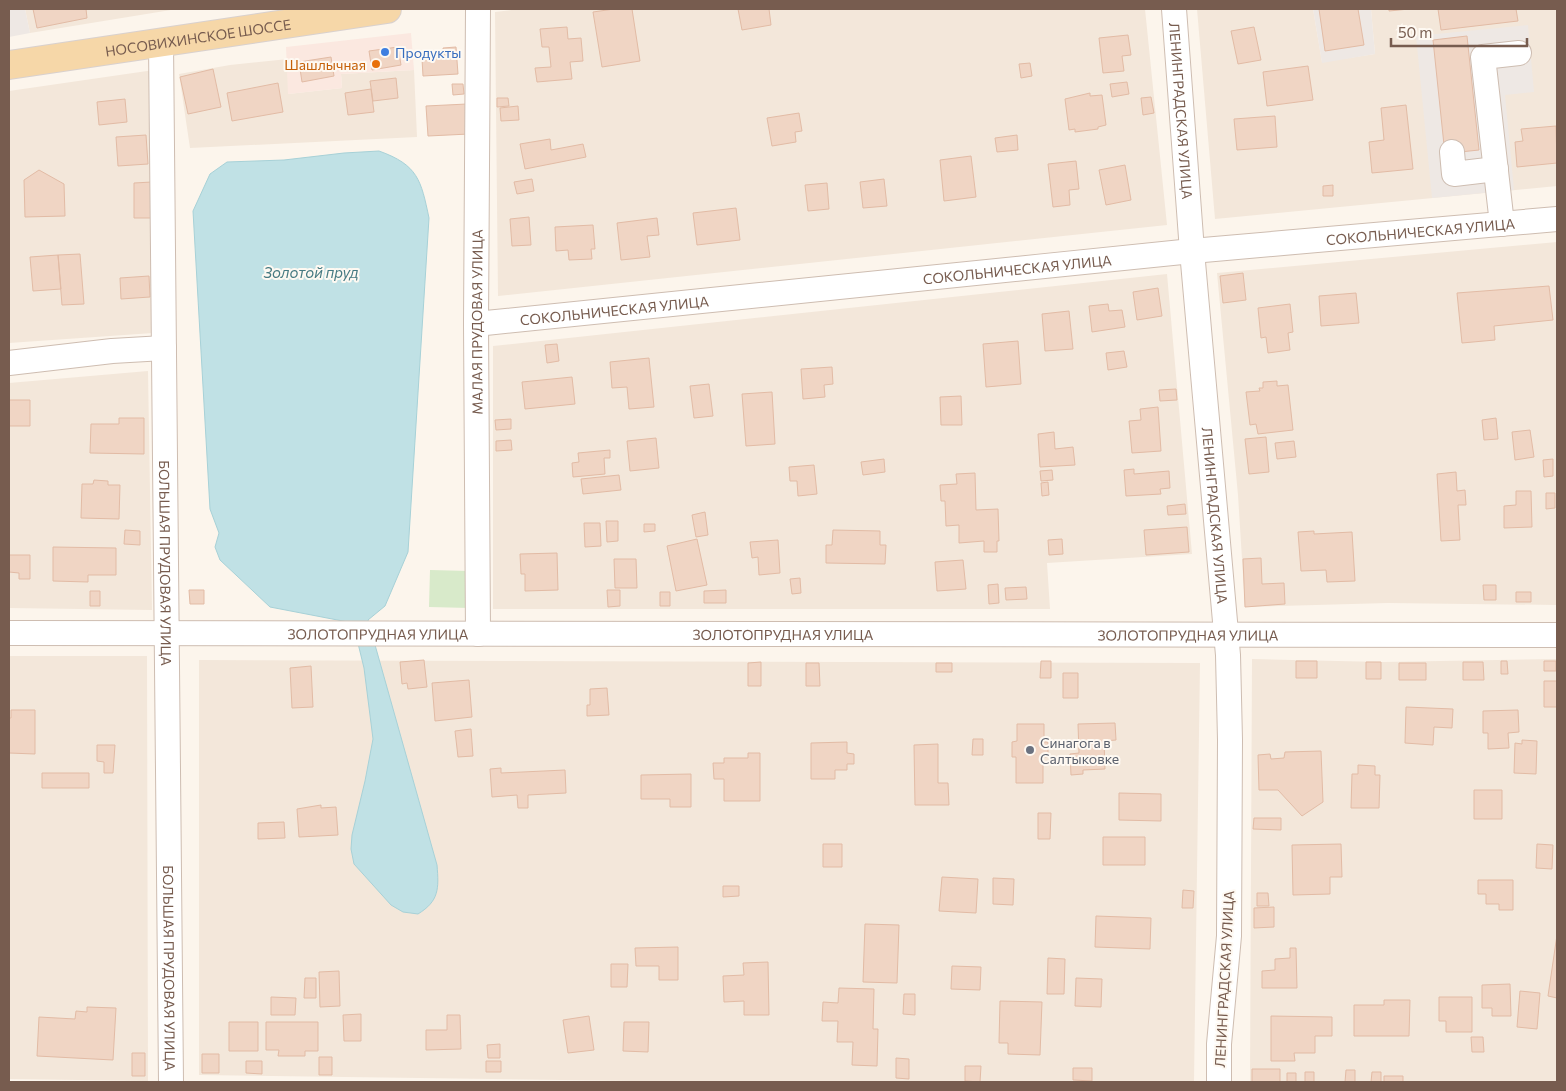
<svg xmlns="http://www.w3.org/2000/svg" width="1566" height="1091" viewBox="0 0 1566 1091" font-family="Commissioner,sans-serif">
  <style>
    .residential { fill: #f3e7da }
    .commercial { fill: #fbe8e0 }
    .industrial { fill: #eee8e4 }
    .green { fill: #d8eaca }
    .water { fill: #c0e1e5; stroke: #a7d1d7 }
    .building { fill: #f0d5c4; stroke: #e2bba5 }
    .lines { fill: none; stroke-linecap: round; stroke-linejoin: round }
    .minor-casing { stroke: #cebdb1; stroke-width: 26 }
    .major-casing { stroke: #d9d1ce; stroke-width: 30 }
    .minor { stroke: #fff; stroke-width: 24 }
    .major { stroke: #f6d7a8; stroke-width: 28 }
    .shop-dot { fill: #3f7fe0; stroke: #fef9f2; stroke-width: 2 }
    .food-dot { fill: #e8710a; stroke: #fef9f2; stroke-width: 2 }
    .worship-dot { fill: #6b7280; stroke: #fef9f2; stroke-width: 2 }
    .labels { text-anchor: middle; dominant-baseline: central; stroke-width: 4; stroke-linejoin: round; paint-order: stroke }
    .street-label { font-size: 14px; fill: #775c4f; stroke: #fef9f2 }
    .shop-label { font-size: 14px; fill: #366cbe; stroke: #fef9f2; text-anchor: start }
    .food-label { font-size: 14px; fill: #c56008; stroke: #fef9f2; text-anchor: end }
    .worship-label { font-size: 14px; fill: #5b616d; stroke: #fef9f2; text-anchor: start }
    .water-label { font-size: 15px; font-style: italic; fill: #467a82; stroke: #fef9f2 }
  </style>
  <rect width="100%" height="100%" fill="#fcf5ec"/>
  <path class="residential" d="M25 9H177L30 33Z
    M519 9H1145L1167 225 498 296 495 12Z
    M1197 9H1313L1322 62 1375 54 1371 9H1557V186L1215 219Z
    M288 59V94L342 88 341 74 414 70 417 137 190 148 179 74 230 65Z
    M154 70 153 333 9 343V91Z
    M1557 242V605L1388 603 1245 607 1238 495 1217 273Z
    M1167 274 1192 554 1047 563 1050 609H493V346Z
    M148 371 152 610 9 608V383Z
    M9 656H147L148 1081 9 1079Z
    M1252 659 1383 662 1557 659V1082H1250Z
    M199 660 1200 663 1194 1082H705L199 1075Z"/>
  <path class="commercial" d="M411 33 414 70 341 74 342 88 288 94 286 47Z"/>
  <path class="industrial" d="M9 9H25L30 33 9 37Z
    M1313 9H1371L1375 54 1322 63Z
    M1528 25 1534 92 1505 95 1514 190 1432 198 1416 36Z"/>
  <path class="green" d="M430 570 470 571 469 608 429 607Z"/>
  <path class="water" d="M379 151C418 165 421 180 429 218L408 552 385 606 368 620 437 865C439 889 439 901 418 914L403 912 391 905 354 864 351 849 352 835 365 781 373 739 364 668 353 623 270 607 220 560 215 547 219 533 210 509 193 211 210 174 227 162 284 160 344 153Z"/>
  <path class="building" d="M33 9H86L87 18 37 28Z
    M614 9H632L640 61 602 67 593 12Z
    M738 9H769L771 25 742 30Z
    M1319 9H1358L1364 45 1325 51Z
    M1389 9H1409L1389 11Z
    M1438 9H1516L1518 21 1441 30Z
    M567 27 568 39 581 38 583 61 570 62 572 79 537 82 535 68 551 67 549 47H542L540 29Z
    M1254 27 1261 60 1238 64 1231 31Z
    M1128 35 1131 55 1122 56 1124 71 1103 73 1099 38Z
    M1467 36 1479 150 1460 152 1444 145 1433 40Z
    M398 47 401 65 372 70 369 51Z
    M456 47 458 74 423 76 422 59 444 57 443 48Z
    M331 57 334 76 302 82 299 62Z
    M1030 63 1032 76 1021 78 1019 64Z
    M1308 66 1313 100 1267 106 1263 72Z
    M213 69 221 107 188 114 180 77Z
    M396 78 398 98 373 101 370 81Z
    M1127 82 1129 94 1112 97 1110 84Z
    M278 83 283 112 232 121 227 93Z
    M452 84H463L464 94 453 95Z
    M371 89 374 112 348 115 345 93Z
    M1090 93V96L1102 95 1106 125 1098 127V129L1075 132V129L1069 130 1065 99Z
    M1151 97 1154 113 1143 115 1141 98Z
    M497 98H508L509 106 497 107Z
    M125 99 127 122 99 125 97 102Z
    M467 104 469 134 428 136 426 106Z
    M1406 105 1413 169 1372 173 1369 142 1384 140 1381 108Z
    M518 106 519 120 501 121 500 108Z
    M799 113 802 131 795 132 796 142 772 146 767 118Z
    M1275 116 1277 147 1237 150 1234 119Z
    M1556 126 1557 163 1517 167 1515 142 1523 141 1521 129Z
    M146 135 148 164 118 166 116 137Z
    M1017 135 1018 150 997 152 995 138Z
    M550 139 551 150 583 144 586 157 525 169 520 144Z
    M971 156 976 197 944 201 940 160Z
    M1076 161 1079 189 1069 190 1070 205 1053 207 1048 164Z
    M1125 165 1131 200 1106 205 1099 170Z
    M39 170 64 184 65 216 25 217 24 180Z
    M532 179 534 191 517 194 514 182Z
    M884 179 887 206 863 208 860 182Z
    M152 182V218H134V183Z
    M827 183 829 209 808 211 805 185Z
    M1333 185V196H1323V186Z
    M736 208 740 240 697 245 693 213Z
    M529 217 531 245 512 246 510 219Z
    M657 218 659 235 647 236 650 257 621 260 617 223Z
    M593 225 595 249H591L592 259 569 260 568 250 556 251 555 227Z
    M80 254 84 304 62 305 58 255Z
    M58 255 61 289 33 291 30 257Z
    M1243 273 1246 300 1223 303 1220 276Z
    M149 276 150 297 121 299 120 278Z
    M1549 286 1553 320 1494 326 1495 340 1462 343 1457 293Z
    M1158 288 1162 316 1137 320 1133 292Z
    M1356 293 1359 323 1321 326 1319 296Z
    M1108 304 1109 311 1122 310 1125 327 1092 332 1089 306Z
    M1290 304 1293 332 1288 333 1290 350 1268 353 1266 337 1261 338 1258 308Z
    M1069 311 1073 349 1045 351 1042 314Z
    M1018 341 1021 384 986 387 983 344Z
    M557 344 559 361 547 363 545 345Z
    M1124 351 1127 367 1108 370 1106 353Z
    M649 358 654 407 629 409 627 387 612 388 610 362Z
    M832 367 833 384 824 385 825 397 803 399 801 369Z
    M572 377 575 404 525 409 522 382Z
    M1277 381V386L1288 385 1293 430 1258 434 1256 424 1250 425 1246 392 1260 391 1259 388H1263V382Z
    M709 384 713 416 694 418 690 386Z
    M1176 389 1177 400 1160 401 1159 390Z
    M772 392 775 444 746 446 742 394Z
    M961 396 962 425H941L940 397Z
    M9 400H30V426H9Z
    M1158 407 1161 451 1132 453 1129 421 1141 420 1140 409Z
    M119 418H144V454L90 453 91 424H119Z
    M1496 418 1498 439 1484 440 1482 420Z
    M511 419V429L496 430 495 420Z
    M1530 430 1534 457 1515 460 1512 432Z
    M1054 432 1055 449 1073 447 1075 465 1040 467 1038 434Z
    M1266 437 1269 472 1249 474 1245 439Z
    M656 438 659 468 630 471 627 441Z
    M511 440 512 450 496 451V441Z
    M1294 441 1296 457 1277 459 1275 443Z
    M610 450V458H604L605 474 573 477 572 463 579 462 578 453Z
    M884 459 885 472 863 475 861 462Z
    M1553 459V476L1544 477 1543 460Z
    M814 465 817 494 798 496 797 481H790L789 467Z
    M1134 469V474L1169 471 1170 488 1160 489 1161 494 1126 496 1124 470Z
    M1052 470 1053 480 1041 481 1040 471Z
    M1456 472 1457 491 1465 490 1466 505H1458L1460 540 1441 541 1437 474Z
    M975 473 976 510 998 509 999 541H997V552H984V541L959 543V525L946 526 945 501H941L940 485 957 484 956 474Z
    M619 475 621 490 583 494 581 479Z
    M94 480 108 481V485H120L119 519 81 518 82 484H93Z
    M1048 482 1049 495 1042 496 1041 483Z
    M1516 491H1531L1532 527 1504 528V506L1516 505Z
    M1546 493H1555V508L1546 509Z
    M1185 504 1186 514 1168 515 1167 506Z
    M705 512 708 535 696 537 692 515Z
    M606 521H618V541L607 542Z
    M584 523H600L601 546 585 547Z
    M644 524H655V531L644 532Z
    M1187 527 1189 552 1146 555 1144 530Z
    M125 530 140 531V545L124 544Z
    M833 530 880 531V545H886L885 564 826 563V545H832Z
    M1314 531V534L1352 532 1355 581 1327 582 1326 570 1301 571 1298 532Z
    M697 539 707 585 676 591 667 546Z
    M1062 539 1063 554 1049 555 1048 540Z
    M778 540 780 573 759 575 758 557 752 558 750 542Z
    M53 547 116 548V575H88V582L53 581Z
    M557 553 558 590 525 591V574H521L520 554Z
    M9 555H30V579H19V573L9 572Z
    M1261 558 1262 584 1284 583 1285 604 1245 607 1243 559Z
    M614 559H636L637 588H615Z
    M963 560 966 589 937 591 935 562Z
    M800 578 801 593 792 594 790 579Z
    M998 584 999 603 989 604 988 585Z
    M1483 585H1496V600H1484Z
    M1026 587 1027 599 1006 600 1005 588Z
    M189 590H204V604H190Z
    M607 590H620V606L608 607Z
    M726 590V603H704V591Z
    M90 591H100V606H90Z
    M660 592H670V606H660Z
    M1516 592H1531V602H1516Z
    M424 660 427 687 408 689 407 683 402 684 400 662Z
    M1041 661H1051V678H1040Z
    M1296 661H1317V678H1296Z
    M1501 661H1507L1508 674H1501Z
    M1544 661H1556V671H1544Z
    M761 662V686H748V663Z
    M1366 662H1381V679H1366Z
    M1463 662H1483L1484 680H1463Z
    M806 663H819L820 686H806Z
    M936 663H952V672H936Z
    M1399 663H1426V680H1399Z
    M311 666 313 707 292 708 290 668Z
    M1063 673H1078V698H1063Z
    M469 680 472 717 435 721 432 683Z
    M1544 681H1557V707H1544Z
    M607 688 609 715 587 716V705H590V689Z
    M1406 707 1453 709 1452 728 1434 727 1433 745 1405 743Z
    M11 710H35V754L9 753V718H11Z
    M1518 710 1519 732 1508 733 1509 748 1488 749V733H1483V711Z
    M1115 723 1116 740 1104 741 1105 769 1083 770V774L1071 775 1070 754 1079 753 1078 724Z
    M1017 724H1044V742H1048V757H1043V783H1016V757H1012V742L1017 741Z
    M471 729 473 756 458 757 455 731Z
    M973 739H983V755H972Z
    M1522 740 1537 741 1536 774 1514 773 1515 743 1522 744Z
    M847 742V753L854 754V764H847V770H835V779H811V743Z
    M938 744V783H948L949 805H915L914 745Z
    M97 745H115L113 773H104V762L97 761Z
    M1321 751 1323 802 1302 816 1278 790H1259L1258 755 1270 754 1271 759 1284 758 1285 752Z
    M748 753H760V801H724V779H714L713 763H724V758H748Z
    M1358 765 1375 766V775H1380L1379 808H1351L1352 774H1358Z
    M501 768V773L565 770 566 793 528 795V808H518L517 795 492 797 490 769Z
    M42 773H89V788H42Z
    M691 774V807H670V799H641V775Z
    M1474 790H1502V819H1474Z
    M1119 793 1161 794V821L1119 820Z
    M321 805V808L336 807 338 835 299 837 297 809Z
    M1038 813H1051L1050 839H1038Z
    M1254 818H1281V830L1253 829Z
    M284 822 285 838 258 839V823Z
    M1103 837H1145V865H1103Z
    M823 844H842V867H823Z
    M1341 844 1342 877H1330V894L1293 895 1292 845Z
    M1537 844 1553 845 1552 869 1536 868Z
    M942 877 978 879 976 913 939 911Z
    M993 878 1014 879 1013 905 993 904Z
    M1478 880H1513V910H1499V904H1486V894H1478Z
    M723 886H739V896L723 897Z
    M1183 890 1194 891 1193 908H1182Z
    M1257 893H1268L1269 906H1257Z
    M1274 907V927L1254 928V908Z
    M1096 916 1151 918 1150 949 1095 947Z
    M865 924 899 925 897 983 863 982Z
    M1557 935V998L1548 996Z
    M678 947V980H659V966H636L635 948Z
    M1290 948H1296L1297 988H1262V971L1275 970V959L1290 958Z
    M1048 958 1065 959 1064 994H1047Z
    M768 962 769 1015H744V1001L724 1002 723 976 744 975 743 963Z
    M611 964H628L627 987H611Z
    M952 966 981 967 980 990 951 989Z
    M339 971 340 1006 320 1007 319 972Z
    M305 978H316V998H304Z
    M1076 978 1102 979 1101 1007 1075 1006Z
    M1510 984 1511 1016H1492V1008H1482V985Z
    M839 988 874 989 873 1029H878L877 1066 852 1065 853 1042H837L838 1021H822L823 1002 838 1003Z
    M1520 991 1540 993 1537 1029 1517 1027Z
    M904 994H915V1015L903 1014Z
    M271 997 296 998 295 1015H271Z
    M1439 997H1472V1032H1446V1021H1439Z
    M1384 1000H1410L1409 1036H1354V1005H1384Z
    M1000 1001 1042 1002 1040 1055 1008 1054V1043H999Z
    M87 1007 116 1008 113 1060 37 1056 39 1017 75 1019 76 1011 87 1012Z
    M361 1014V1041H344L343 1015Z
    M447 1015H460L461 1049 426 1050V1030H447Z
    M589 1016 594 1050 568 1053 563 1020Z
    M1271 1016 1332 1017V1036H1315V1053H1294L1295 1061H1271Z
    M229 1022H258V1051H229Z
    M266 1022H318V1051H305V1056H278L279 1050H266Z
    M624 1022H649L648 1052 623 1051Z
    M1471 1037H1483L1484 1052H1472Z
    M500 1044V1058H488L487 1045Z
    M132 1053H145V1076H132Z
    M202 1054H219V1073H202Z
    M319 1057H332V1075H319Z
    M896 1058 909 1059V1079L896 1078Z
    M246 1061H262V1074L246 1073Z
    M486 1061H501V1072H486Z
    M965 1066H981L980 1082 965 1081Z
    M1073 1068H1092V1081L1073 1080Z
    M1252 1069H1280V1082H1252Z
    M1346 1070H1355V1082H1345Z
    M1305 1072H1314V1082H1305Z
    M1372 1072H1381V1082H1371Z
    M1287 1073H1296V1082H1287Z
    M1384 1076H1403V1082H1384Z"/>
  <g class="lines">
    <g class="minor-casing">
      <g id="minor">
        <path id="s1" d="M1174 9 1192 251 1228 655 1230 740 1229 936 1219 1044V1082"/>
        <path id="s2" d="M161 43 171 1082"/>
        <path d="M1452 152 1454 174 1496 169"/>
        <path d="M1502 224 1483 57 1519 53"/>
        <path id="s3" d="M476 324 1192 251 1557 219"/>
        <path d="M9 363 112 351 164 348"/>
        <path id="s4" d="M9 633 1557 635"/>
        <path id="s5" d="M478 634 476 324 478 9"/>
      </g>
    </g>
    <g class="major-casing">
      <g id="major">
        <path id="s6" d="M9 65 387 9"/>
      </g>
    </g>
    <use href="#minor" class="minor"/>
    <use href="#major" class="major"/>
  </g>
  <circle class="shop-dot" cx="385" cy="52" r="5"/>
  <circle class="food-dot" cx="376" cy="64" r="5"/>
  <circle class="worship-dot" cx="1030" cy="750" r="5"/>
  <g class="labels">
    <g class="street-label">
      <text stroke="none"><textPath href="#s6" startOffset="191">НОСОВИХИНСКОЕ ШОССЕ</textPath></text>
      <text stroke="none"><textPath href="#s1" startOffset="102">ЛЕНИНГРАДСКАЯ УЛИЦА</textPath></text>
      <text stroke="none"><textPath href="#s3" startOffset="949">СОКОЛЬНИЧЕСКАЯ УЛИЦА</textPath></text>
      <text stroke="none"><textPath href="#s3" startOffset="544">СОКОЛЬНИЧЕСКАЯ УЛИЦА</textPath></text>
      <text stroke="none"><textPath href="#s3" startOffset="139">СОКОЛЬНИЧЕСКАЯ УЛИЦА</textPath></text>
      <text stroke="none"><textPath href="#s5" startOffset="312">МАЛАЯ ПРУДОВАЯ УЛИЦА</textPath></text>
      <text stroke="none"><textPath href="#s1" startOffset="508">ЛЕНИНГРАДСКАЯ УЛИЦА</textPath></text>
      <text stroke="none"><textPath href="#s2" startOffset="520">БОЛЬШАЯ ПРУДОВАЯ УЛИЦА</textPath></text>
      <text stroke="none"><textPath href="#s4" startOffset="369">ЗОЛОТОПРУДНАЯ УЛИЦА</textPath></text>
      <text stroke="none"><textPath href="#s4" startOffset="774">ЗОЛОТОПРУДНАЯ УЛИЦА</textPath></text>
      <text stroke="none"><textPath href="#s4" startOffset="1179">ЗОЛОТОПРУДНАЯ УЛИЦА</textPath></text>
      <text stroke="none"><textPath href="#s2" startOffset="925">БОЛЬШАЯ ПРУДОВАЯ УЛИЦА</textPath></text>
      <text transform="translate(1224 979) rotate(-87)">ЛЕНИНГРАДСКАЯ УЛИЦА</text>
    </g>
    <g class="shop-label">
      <text x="395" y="52">Продукты</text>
    </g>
    <g class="food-label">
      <text x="366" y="64">Шашлычная</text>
    </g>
    <g class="worship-label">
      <text x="1040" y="742">Синагога в<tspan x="1040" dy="16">Салтыковке</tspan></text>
    </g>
    <g class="water-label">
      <text x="311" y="272">Золотой пруд</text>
    </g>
  </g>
  <rect width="1566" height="1091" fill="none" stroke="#775c4f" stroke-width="20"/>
  <path d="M1391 38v8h136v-8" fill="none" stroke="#775c4f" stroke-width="2.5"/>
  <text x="1398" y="38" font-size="15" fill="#775c4f" stroke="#fef9f2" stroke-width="4" paint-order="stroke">50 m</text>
</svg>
